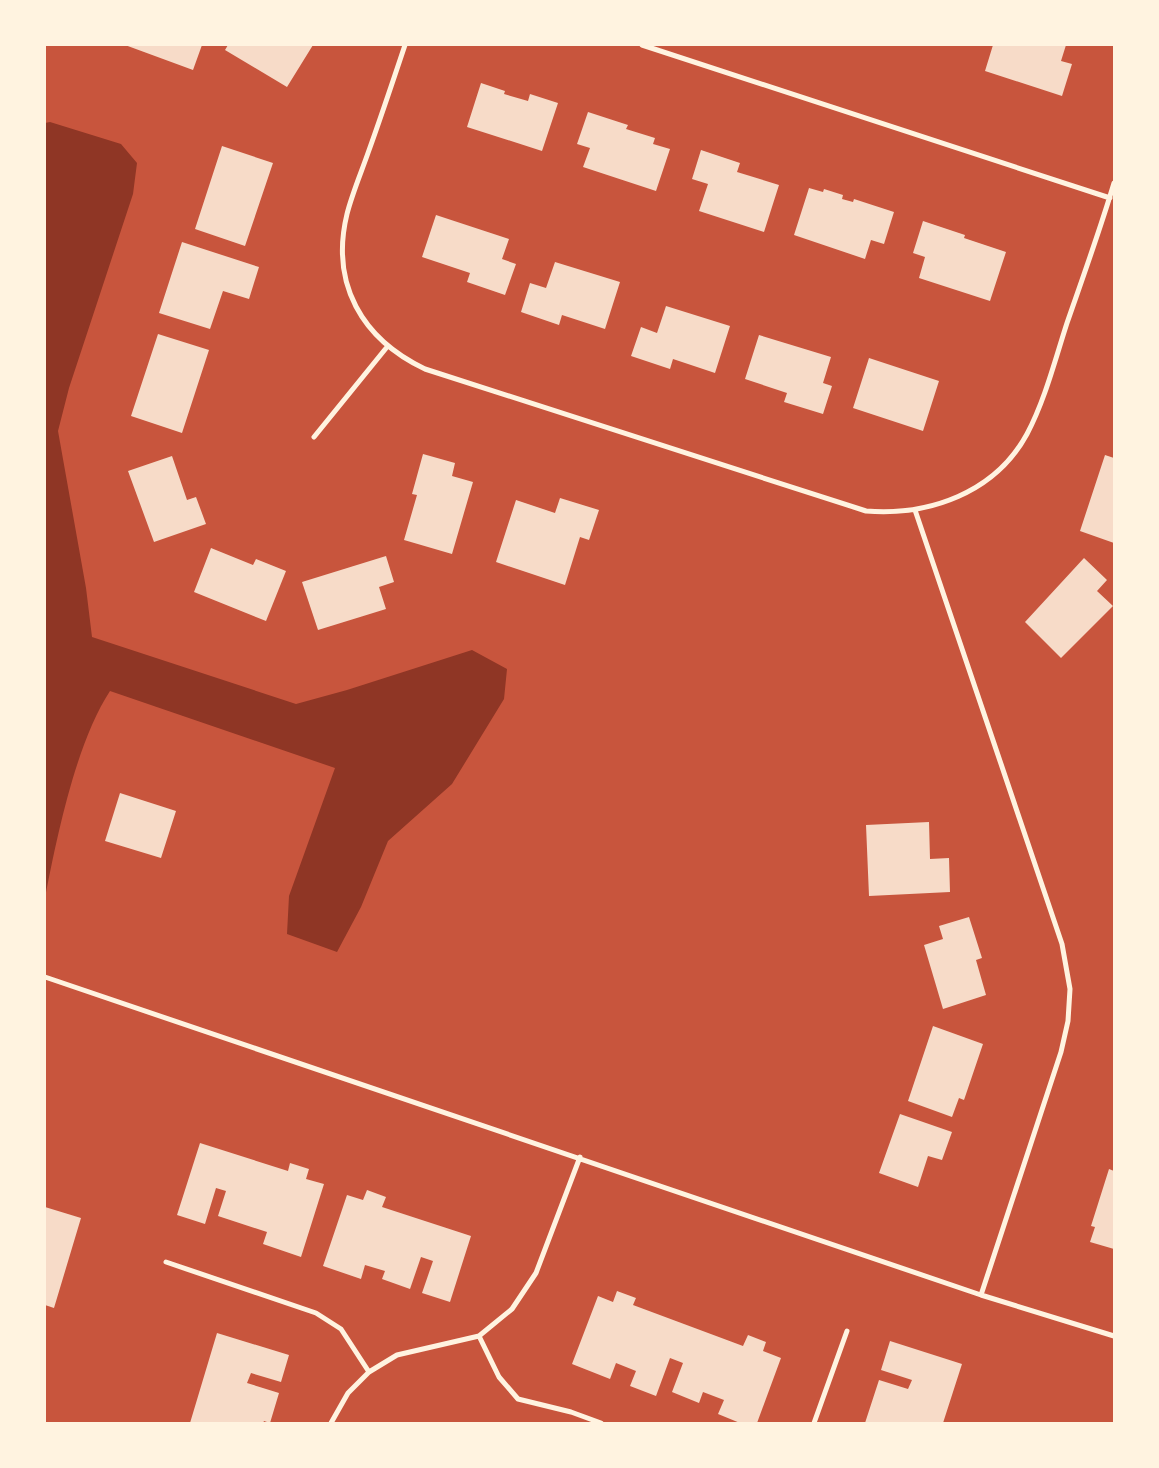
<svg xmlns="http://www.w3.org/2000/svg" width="1159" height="1468" viewBox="0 0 1159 1468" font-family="Quicksand,sans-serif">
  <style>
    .water { fill: #8f3625 }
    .building { fill: #f7dbc8 }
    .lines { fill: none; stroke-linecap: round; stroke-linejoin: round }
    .minor { stroke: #fff3e0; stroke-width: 5 }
  </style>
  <rect width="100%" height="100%" fill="#c8553d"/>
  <path class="water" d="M50 122 121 144 137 163 133 194 69 388 58 431 86 588 92 637 296 704 347 690 472 650 507 669 504 699 452 784 388 841 361 907 337 952 287 934 289 896 335 768 110 691C76 743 57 836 45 898V123Z"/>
  <path class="building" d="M125 45H202L193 70Z
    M228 45H313L287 87 225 50Z
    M993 45H1066L1061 61 1072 64 1062 96 985 71Z
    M481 83 505 91 504 94 528 101 530 94 558 103 542 151 467 127Z
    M588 112 628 125 626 129 655 138 653 144 670 149 656 191 583 167 590 148 577 144Z
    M222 146 273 163 245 246 195 229Z
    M701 150 740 163 737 172 779 185 764 232 699 211 708 184 692 179Z
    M809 188 823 192 824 189 843 195 842 199 853 202 854 199 894 212 884 244 871 240 865 259 794 235Z
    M436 215 509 239 502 259 516 264 505 295 467 282 470 273 422 257Z
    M923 221 965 235 964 238 1006 252 990 301 919 278 925 257 913 253Z
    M182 242 259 267 249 299 223 291 210 329 159 313Z
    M555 262 620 282 605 329 562 315 559 325 521 312 530 283 546 288Z
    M666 306 730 326 715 373 673 359 670 369 631 356 641 327 657 333Z
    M158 334 209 350 182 433 131 416Z
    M759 335 831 357 823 383 832 386 823 414 784 402 787 393 745 379Z
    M869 358 939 381 923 431 853 408Z
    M423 454 455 463 452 476 473 482 452 554 404 540 417 495 412 494Z
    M1105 455 1114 458V543L1080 531Z
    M172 456 187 500 196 497 206 524 154 542 128 471Z
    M560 498 599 510 589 540 580 537 565 585 496 562 516 500 555 513Z
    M211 548 253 565 256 559 286 571 266 621 194 592Z
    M386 556 394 582 379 587 386 609 318 630 302 582Z
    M1084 558 1107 580 1097 591 1113 606 1061 658 1025 622Z
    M120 793 176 811 161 858 105 841Z
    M929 822 930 859 949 858 950 892 869 896 866 825Z
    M969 917 982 958 976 960 986 995 943 1009 924 945 943 939 939 926Z
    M933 1026 983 1044 964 1100 959 1098 952 1117 908 1101Z
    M900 1114 952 1132 942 1160 928 1156 918 1187 879 1173Z
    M200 1143 288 1171 290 1163 309 1169 306 1179 324 1184 301 1257 263 1244 267 1232 218 1216 226 1191 216 1188 205 1224 177 1215Z
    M1109 1169 1114 1171V1249L1090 1242 1095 1227 1091 1226Z
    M367 1190 386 1197 382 1207 471 1236 450 1302 422 1293 433 1261 421 1257 410 1289 382 1279 385 1271 365 1265 361 1279 323 1266 347 1195 363 1200Z
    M45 1207 81 1218 54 1308 45 1305Z
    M617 1291 636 1298 633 1305 743 1346 748 1335 766 1342 763 1351 781 1358 757 1423H740L718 1414 724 1400 703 1392 699 1403 672 1392 683 1363 670 1358 656 1396 630 1386 636 1371 616 1363 610 1379 572 1364 598 1296 613 1302Z
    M217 1333 289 1355 281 1382 251 1373 247 1383 279 1393 270 1423 264 1421 263 1423H190Z
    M890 1341 962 1364 943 1423H865L879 1380 908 1389 912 1380 881 1370Z"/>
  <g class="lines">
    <path class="minor" d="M405 45C393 81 381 117 368 153 361 173 352 194 347 214 330 284 362 339 425 369L866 511C929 516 995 493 1027 434 1045 400 1055 360 1067 323 1083 277 1100 230 1114 183
      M642 45 1110 198
      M314 437 387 347
      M915 510 1062 944 1070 989 1068 1021 1061 1052 981 1295
      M45 977 981 1295 1114 1336
      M166 1262 316 1313 341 1329 369 1372
      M479 1336 499 1377 518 1399 571 1412 601 1423
      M331 1423 348 1393 369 1372 397 1355 479 1336 512 1309 536 1273 580 1157
      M814 1423 847 1331"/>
  </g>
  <rect width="1159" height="1468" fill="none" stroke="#fff3e0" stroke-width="92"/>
</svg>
